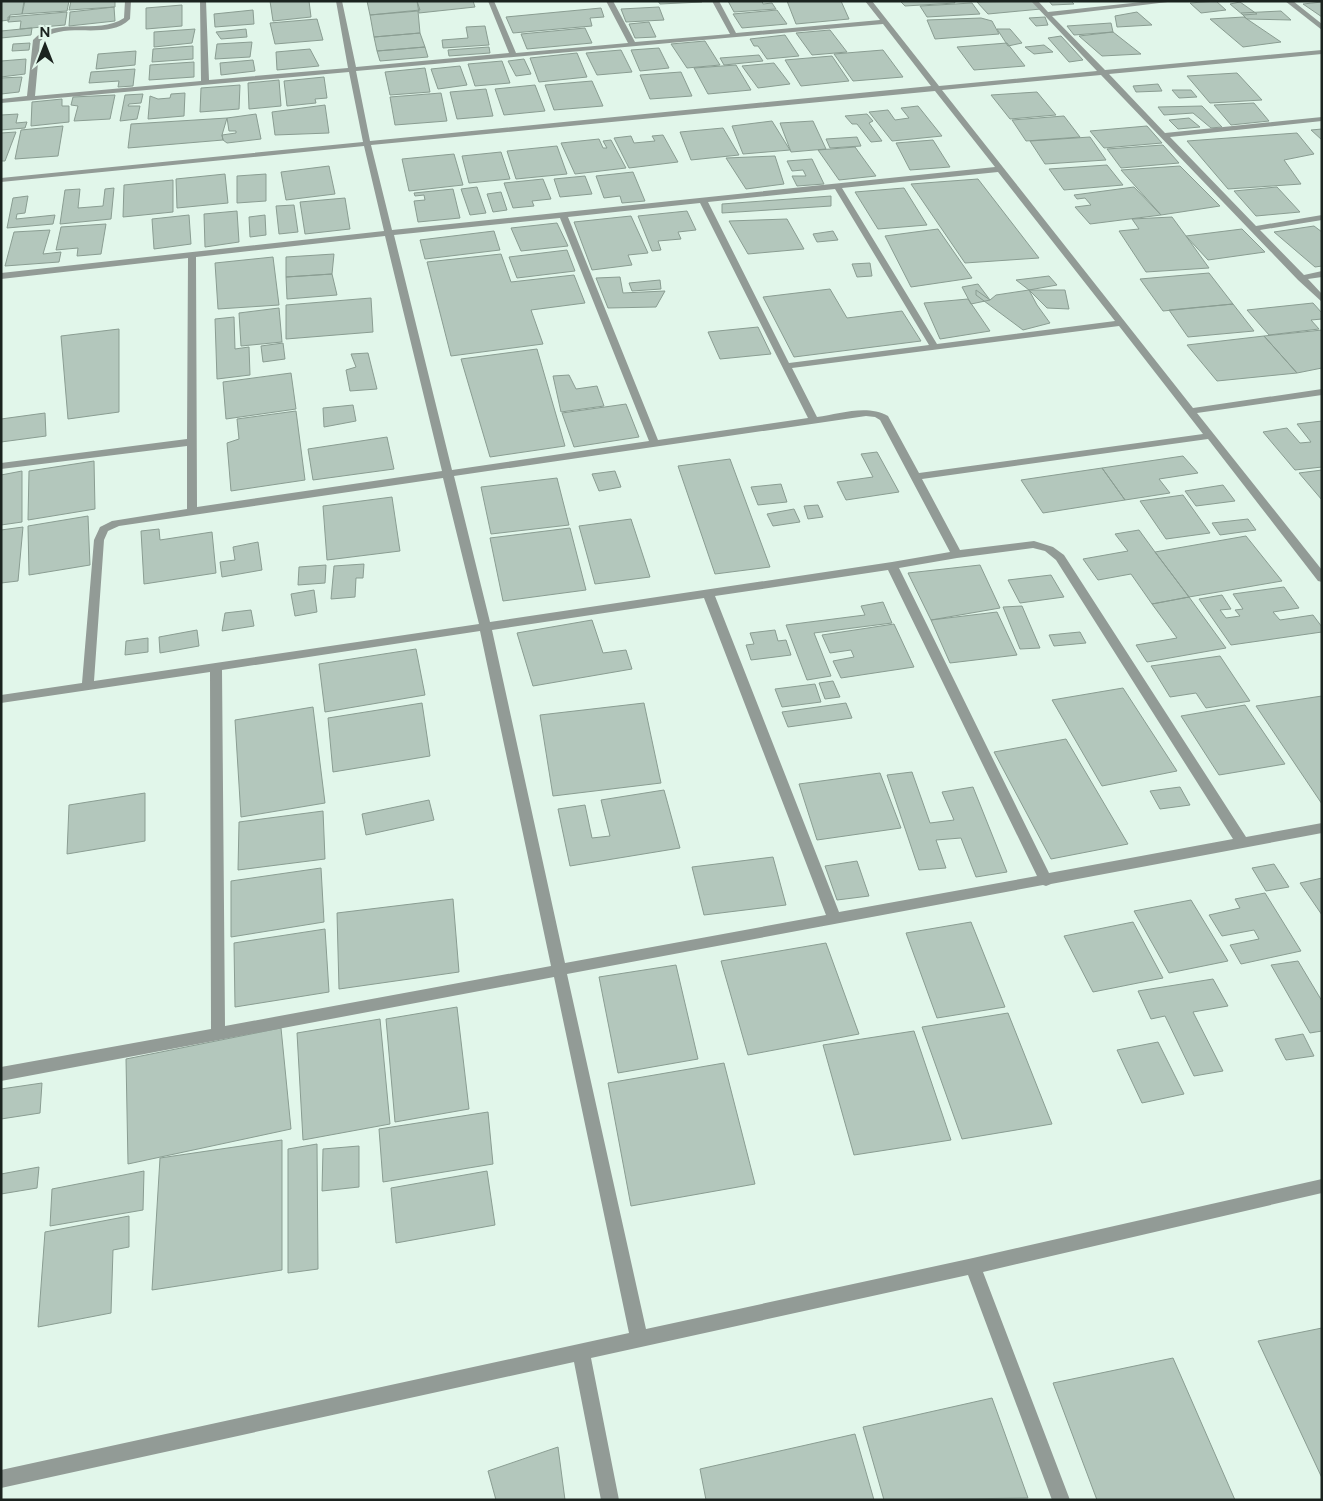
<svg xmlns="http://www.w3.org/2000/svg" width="1323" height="1501" viewBox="0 0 1323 1501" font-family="Figtree,sans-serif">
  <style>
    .building { fill: #b3c7bc; stroke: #8a9d92 }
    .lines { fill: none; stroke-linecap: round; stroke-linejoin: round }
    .minor { fill: #929b96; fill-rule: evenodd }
  </style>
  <rect width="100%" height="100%" fill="#e1f6ea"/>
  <path class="building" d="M1 1H24L22 14 10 15 9 20 1 21Z
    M25 1H69L67 11 22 14Z
    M71 1H115V7L69 10Z
    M270 1H309L311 17 273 21Z
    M367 1H417L420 10 370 15Z
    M417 1H473L475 7 419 13Z
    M658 1H702V2L660 4Z
    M728 1H762L763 4 772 3 776 9 734 12Z
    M787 1H841L849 19 796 24Z
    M900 1H954L955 3 905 6Z
    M1033 1 1041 9 988 14 977 2Z
    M1049 1H1071L1074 4 1052 5Z
    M1216 1 1226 10 1201 13 1190 3Z
    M1240 2 1257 14 1243 15 1230 4Z
    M1322 2V17L1303 4Z
    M972 3 980 14 927 17 920 6Z
    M182 5V26L146 29V8Z
    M114 7 115 21 69 26 70 12Z
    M659 7 664 20 626 22 621 9Z
    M601 8 604 17 590 18 592 26 513 33 506 17Z
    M253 10 254 24 215 27 214 14Z
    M777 10 787 24 742 28 733 14Z
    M418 11 420 33 374 37 370 15Z
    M1281 11 1291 20 1247 19 1241 13Z
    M67 12 65 25 20 29 21 21 8 22V17Z
    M1137 12 1152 25 1117 27 1115 16Z
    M1045 17 1048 25 1036 26 1029 18Z
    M1244 17 1281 42 1243 47 1210 19Z
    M981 18 992 21 999 34 935 39 927 20Z
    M317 19 323 40 275 44 270 23Z
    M649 22 656 37 635 38 629 24Z
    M1111 23 1113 32 1074 35 1067 26Z
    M485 26 489 45 443 48 442 40 468 38 466 27Z
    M32 28 31 35 1 38V31Z
    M585 28 592 43 527 49 521 34Z
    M195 29 192 43 154 47V32Z
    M246 29 247 37 221 39 216 32Z
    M997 29H1010L1022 43 1008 46Z
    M830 30 847 52 812 55 796 33Z
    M1113 32 1141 54 1102 56 1079 36Z
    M420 33 425 47 377 51 374 37Z
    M785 35 799 56 767 59 758 46H754L750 39Z
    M1061 36 1073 49 1083 60 1069 62 1048 38Z
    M705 41 720 65 687 68 671 44Z
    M252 42 250 57 215 59 217 44Z
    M30 43 29 50 12 51 13 44Z
    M1007 43 1025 66 974 70 957 47Z
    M1044 45 1053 52 1034 54 1025 47Z
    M193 46V59L152 62 153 49Z
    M425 47 428 57 380 61 377 51Z
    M489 47 490 53 449 56 448 50Z
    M659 48 669 68 640 71 631 50Z
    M310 49 319 66 277 70 276 52Z
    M621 50 632 72 597 75 586 53Z
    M883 50 903 77 853 81 834 54Z
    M136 51 135 65 96 69 98 54Z
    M577 53 587 77 539 82 530 58Z
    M759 55 763 61 724 65 720 58Z
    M832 56 849 81 801 86 785 60Z
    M26 59 25 74 1 77V61Z
    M524 59 531 74 516 76 508 61Z
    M253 60 255 71 221 75 220 63Z
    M502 61 510 83 475 86 468 64Z
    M194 62V77L149 80 150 65Z
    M774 63 790 84 758 88 742 66Z
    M736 65 751 90 708 94 694 68Z
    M460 66 467 85 438 89 431 69Z
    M425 68 430 92 390 95 385 72Z
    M135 69 133 86 118 87 119 81 89 83 91 72Z
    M681 72 692 96 650 99 640 75Z
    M1237 73 1262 100 1210 103 1187 76Z
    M22 77 19 92 1 94V78Z
    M324 77 327 98 315 99 316 103 287 106 284 81Z
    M279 80 281 106 249 109 248 83Z
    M592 81 603 106 554 110 545 85Z
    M1158 84 1162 91 1136 92 1133 86Z
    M240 85 239 109 200 112 201 88Z
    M535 85 545 111 504 115 495 89Z
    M486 89 493 116 457 119 450 92Z
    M1172 90H1191L1197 97 1179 98Z
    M1037 92 1056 115 1010 119 991 95Z
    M185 93 184 116 148 119 150 96 158 99 170 98 171 94Z
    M441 93 447 121 395 125 390 97Z
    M143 94 141 103 129 104 128 106H140L137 119 120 121 125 95Z
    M115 95 110 119 74 121 78 106 71 105 73 97Z
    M62 99V106H69V122L31 126 32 102Z
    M1254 103 1269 121 1231 125 1214 105Z
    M325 105 329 133 275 135 272 112Z
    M918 106 942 136 892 141 869 112 888 110 895 120 909 118 901 108Z
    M1202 106 1222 127 1211 128 1193 113 1164 115 1158 107Z
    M18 114 16 123 27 122 25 128 1 130V115Z
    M256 114 261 139 227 143 223 140 222 135 236 133V131H229L227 118Z
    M867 114 873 121 869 123 882 141 871 142 857 124H852L845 116Z
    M1064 116 1080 137 1026 141 1012 120Z
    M227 118 222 135 223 140 128 148 131 124Z
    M1189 118 1200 127 1178 129 1169 120Z
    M772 121 790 150 743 154 732 126Z
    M813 121 826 149 791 152 780 123Z
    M63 126 58 156 15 159 21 130Z
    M1147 126 1162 143 1104 148 1090 131Z
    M723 128 739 155 691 160 680 132Z
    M1322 129V140L1311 130Z
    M16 132 5 161H1V133Z
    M1297 133 1314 154 1284 160 1301 184 1228 189 1187 141Z
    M663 135 678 162 629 168 614 138 631 136 634 143 655 141 652 136Z
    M857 137 861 146 830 148 826 139Z
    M1090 137 1106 160 1045 164 1030 141Z
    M599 139 603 148H607L603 141 611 140 626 168 575 174 561 143Z
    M933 140 950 167 910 170 896 143Z
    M1163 145 1179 163 1121 168 1107 149Z
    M557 146 567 174 516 179 507 151Z
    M855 147 876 176 839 180 818 150Z
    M501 152 510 179 469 183 462 156Z
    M454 154 463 185 409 191 402 159Z
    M775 156 784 184 746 189 726 158Z
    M812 159 824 184 797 186 792 176H806L803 170 792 171 787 161Z
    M1107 165 1123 185 1064 190 1049 169Z
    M329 166 335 194 286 200 281 172Z
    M1180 166 1220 206 1161 215 1121 170Z
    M633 172 645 201 622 203 620 196 604 198 596 176Z
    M225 174 228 203 177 208 176 179Z
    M266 174V201L237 203V176Z
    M585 176 592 194 560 197 554 179Z
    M543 179 551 199 532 201 534 206 513 208 504 183Z
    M978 179 1039 258 965 263 911 184Z
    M173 180V212L123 217 124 185Z
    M477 187 486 213 470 215 461 189Z
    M1134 187 1161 215 1090 224 1075 207 1091 205 1085 198 1077 199 1074 195Z
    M1277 187 1300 212 1256 216 1234 191Z
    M114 188 111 219 60 224 65 190 80 189 78 208 103 206 105 189Z
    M904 188 927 225 878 229 855 192Z
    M453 189 460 218 418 222 414 201 425 200 424 195 415 196 414 193Z
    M501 192 507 210 493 212 487 194Z
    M28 196 25 213 17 214 16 219 55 215 53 224 7 228 13 198Z
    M831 196V206L722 213V204Z
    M345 198 350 229 305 234 300 202Z
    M294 205 298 232 279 234 276 206Z
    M237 211 239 242 205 247 204 214Z
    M687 211 696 230 678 232 681 239 658 241 661 250 652 251 638 216Z
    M189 215 191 244 154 249 152 219Z
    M265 215 266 235 250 237 249 217Z
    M631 216 648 253 628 255 632 265 592 270 574 222Z
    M1172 217 1186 236 1209 268 1146 272 1119 231 1139 229 1132 219Z
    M787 219 804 249 748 254 729 221Z
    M557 223 568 246 521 251 511 228Z
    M106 224 101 254 77 256 78 248 56 250 61 227Z
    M1314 226 1322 232V266L1315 267 1274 232Z
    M938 229 972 278 911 287 885 236Z
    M1242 229 1265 252 1208 260 1186 236Z
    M50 230 43 254 61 252 59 262 5 266 14 232Z
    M494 231 500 250 425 259 420 240Z
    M833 231 838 240 817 242 813 234Z
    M567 250 575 271 517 278 509 257Z
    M334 254 332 274 286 277V257Z
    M501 254 511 282 574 275 585 303 531 310 543 344 451 356 427 262Z
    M273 257 279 305 218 309 215 263Z
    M870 263 872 276 857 277 852 264Z
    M1209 273 1233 304 1163 311 1140 279Z
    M332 274 337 295 287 299 286 277Z
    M1049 276 1057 285 1029 290 1016 280Z
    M620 277 623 293 665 291 656 307 608 308 596 278Z
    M660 280 661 289 632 291 629 283Z
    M978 284 990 300 971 304 962 287Z
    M830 289 847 318 902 311 921 341 794 357 763 297Z
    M976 290 990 300 996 295 1029 290 1037 305 1050 323 1023 330 976 295Z
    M1029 290H1065L1069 309 1047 308Z
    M371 298 373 332 286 339V305Z
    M968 299 990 331 940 339 924 303Z
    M1313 303 1322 313V319L1311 320 1319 329 1269 335 1247 310Z
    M1233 304 1254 331 1188 337 1169 310Z
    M279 308 282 342 241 346 239 313Z
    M234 317 235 349 249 347 250 375 217 379 215 319Z
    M758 327 771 354 720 359 708 332Z
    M119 329V412L68 419 61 336Z
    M1322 330V368L1297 373 1264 336Z
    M1264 336 1297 373 1217 381 1187 345Z
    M283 343 285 359 263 362 261 346Z
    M537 349 565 446 490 457 461 359Z
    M368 353 377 389 350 391 346 370 356 367 351 354Z
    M291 373 296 409 226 419 223 382Z
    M569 375 576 389 597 386 604 406 561 412 553 376Z
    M626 404 639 437 574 447 562 413Z
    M353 405 356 421 324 427 323 408Z
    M296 411 305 480 231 491 227 443 239 439 237 419Z
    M45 413 46 436 1 442V419Z
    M1322 421V467L1295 470 1263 432 1287 428 1300 443 1311 442 1297 424Z
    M387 437 394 469 313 480 308 449Z
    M877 452 899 492 846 500 837 482 873 477 861 454Z
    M1183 456 1198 473 1159 479 1170 493 1125 500 1102 468Z
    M730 459 770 567 715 574 678 466Z
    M94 461 95 509 28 520 29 471Z
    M1102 468 1125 500 1043 513 1021 480Z
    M1322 470V500L1299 473Z
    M22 471V522L1 525V475Z
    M615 471 621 487 599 491 592 474Z
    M557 478 569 525 491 534 481 487Z
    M781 484 787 502 758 505 751 487Z
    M1223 485 1235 501 1196 506 1185 491Z
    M1183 495 1210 533 1166 539 1140 501Z
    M392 497 400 551 327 560 323 506Z
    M818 505 823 517 808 519 804 506Z
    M794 509 800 522 773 526 767 514Z
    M88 516 90 565 29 575 28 526Z
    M631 519 650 577 595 584 579 526Z
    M1248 519 1256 530 1220 535 1212 523Z
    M23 527 18 581 1 583V530Z
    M570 528 586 590 503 601 490 538Z
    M159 529 160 540 212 532 216 573 144 584 141 531Z
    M1139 530 1155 552 1189 597 1152 604 1131 574 1098 580 1083 559 1128 551 1115 534Z
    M1246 536 1282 581 1189 597 1155 552Z
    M258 542 262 570 222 577 220 562 235 560 233 547Z
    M364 564 363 578H356L355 597 331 599 334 566Z
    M326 565 325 583 298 585 299 567Z
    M980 565 1000 608 931 620 908 573Z
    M1051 575 1064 597 1020 603 1008 580Z
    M1284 587 1299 608 1273 612 1280 620 1313 615 1322 627V632L1231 645 1199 599 1222 595 1231 609 1220 610 1226 618 1240 616 1235 610 1243 609 1233 594Z
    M314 590 317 612 295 616 291 594Z
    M1189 597 1226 648 1147 662 1136 645 1177 638 1152 604Z
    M883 602 892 623 814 633 831 676 807 680 786 625 865 615 861 606Z
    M1022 606 1040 648 1020 649 1003 607Z
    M251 610 254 626 222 631 225 613Z
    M997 612 1017 655 950 663 931 620Z
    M592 620 603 653 626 650 632 669 533 686 517 633Z
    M894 624 914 667 841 678 833 661 854 657 851 650 830 653 822 635Z
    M197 630 199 646 160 653 159 637Z
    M775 630 778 641 786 640 791 655 751 660 746 645 754 644 750 633Z
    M1080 632 1086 643 1054 646 1049 635Z
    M148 638V652L125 655 126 641Z
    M416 649 425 695 325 712 319 664Z
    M1220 656 1250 701 1206 708 1196 693 1170 697 1151 666Z
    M833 681 840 697 825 699 819 683Z
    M815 684 821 702 782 707 775 689Z
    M1123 688 1177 771 1102 786 1052 700Z
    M1322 696V804L1256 706Z
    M422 703 430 756 333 772 328 718Z
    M644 703 661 783 553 796 540 715Z
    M846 703 852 718 788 727 782 712Z
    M1245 705 1285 764 1219 775 1181 716Z
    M313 707 325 803 241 817 235 720Z
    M1066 739 1128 844 1051 859 994 752Z
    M912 772 930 823 954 820 942 792 973 787 1007 872 976 877 961 838 936 840 946 868 919 870 887 775Z
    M880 773 901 828 817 840 799 784Z
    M1180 787 1190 805 1160 809 1150 791Z
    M664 790 680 848 570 866 558 809 585 805 592 838 610 836 601 800Z
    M145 793V841L67 854 69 805Z
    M429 800 434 820 366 835 362 814Z
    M323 811 325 859 238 870 239 822Z
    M773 857 786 905 704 915 692 867Z
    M857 861 869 896 837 900 825 866Z
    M1274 864 1289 887 1266 891 1252 868Z
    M321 868 324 922 231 937V881Z
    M1322 878V915L1300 883Z
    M1265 893 1301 951 1241 964 1230 945 1259 939 1254 930 1222 936 1209 915 1240 908 1235 899Z
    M453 899 459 972 339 989 337 913Z
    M1191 900 1228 961 1169 973 1134 911Z
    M971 922 1005 1007 937 1018 906 933Z
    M1133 922 1163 978 1093 992 1064 936Z
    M325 929 329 992 235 1007 234 943Z
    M826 943 859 1034 748 1055 721 961Z
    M1298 961 1322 1001V1031L1310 1033 1271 965Z
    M676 965 698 1059 618 1073 599 977Z
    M1213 979 1228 1006 1193 1012 1223 1071 1194 1076 1165 1016 1151 1019 1138 991Z
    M457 1007 469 1109 395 1122 386 1019Z
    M1008 1013 1052 1124 962 1139 922 1027Z
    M380 1019 390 1124 303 1140 297 1033Z
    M281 1028 291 1129 128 1164 126 1059Z
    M914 1031 951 1140 854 1155 823 1045Z
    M1303 1034 1314 1056 1286 1060 1275 1039Z
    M1158 1042 1184 1094 1142 1103 1117 1050Z
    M724 1063 755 1184 631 1206 608 1083Z
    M42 1083 40 1113 1 1119V1089Z
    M488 1112 493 1164 383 1182 379 1129Z
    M282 1140V1270L152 1290 160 1158Z
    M317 1144 318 1269 288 1273V1149Z
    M359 1146V1187L322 1191 323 1149Z
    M39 1167 37 1188 1 1194V1174Z
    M144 1171 143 1210 50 1226 52 1189Z
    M487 1171 495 1225 396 1243 391 1188Z
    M129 1216V1247L113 1250 111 1313 38 1327 45 1232Z
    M1322 1328V1478L1258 1341Z
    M1173 1358 1235 1500H1097L1053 1383Z
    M992 1398 1028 1498 884 1500 863 1427Z
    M855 1434 874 1500H706L700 1469Z
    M558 1447 565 1500H496L488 1471Z"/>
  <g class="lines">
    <path class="minor" d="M125 1H131L130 19C107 42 65 19 40 41L35 96 201 81 200 1H206L209 80 348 68 336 1H342L356 67 509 53 488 1H494L516 53 628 43 606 1H613L635 42 730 34 712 1H719L736 33 880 20 865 1H872L939 86 1097 71 1031 1H1038L1048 12 1151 1H1176L1052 16 1105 70 1322 50V54L1109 74 1165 133 1322 117V121L1170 137 1256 226 1322 215V220L1260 230 1304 275 1322 271V277L1308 279 1322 294V302L1298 280 1101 75 942 90 1193 408 1322 389V395L1197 413 1322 570V582L1318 581 1208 439 922 479 960 550 1034 541 1053 547 1064 555 1246 837 1322 823V833L1051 884 1046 886 1043 885 567 974 646 1329 973 1258 1322 1179V1193L983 1272 1070 1500H1052L968 1275 591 1358 619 1500H601L574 1362 1 1488V1470L629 1333 554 977 1 1081V1067L211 1029 210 672 1 703V695L82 683 94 540 100 527 112 521 187 509V446L1 469V463L187 439 188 258 1 279V273L384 231 364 146 1 182V178L363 142 349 72 1 103V99L27 96 33 40C56 15 97 36 124 18ZM883 24 931 86 370 141 356 71ZM935 91 995 167 392 230 371 145ZM998 172 1115 321 937 344 842 188ZM835 189 929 345 789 363 708 202ZM700 203 808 418 658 440 568 217ZM560 218 649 441 452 470 394 235ZM385 236 442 471 197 507 196 257ZM1119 326 1203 434 919 473 888 416C867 404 839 414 817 417L792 368ZM866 416 875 417 880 420 950 552 892 562 490 622 454 476ZM443 478 479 624 94 681 104 540 108 531 119 526ZM1033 548 1045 551 1056 560 1233 839 1049 873 899 568 957 558ZM888 570 1037 876 839 912 715 596ZM704 598 826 915 565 963 492 630ZM480 631 551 966 225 1026 222 670Z
      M1285 1H1293L1322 24V30Z"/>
  </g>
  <rect width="1323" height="1501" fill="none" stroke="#1b231f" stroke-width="5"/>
  <g transform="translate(45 45)" stroke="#e1f6ea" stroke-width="4" paint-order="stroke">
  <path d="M0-4L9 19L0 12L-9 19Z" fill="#1b231f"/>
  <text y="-8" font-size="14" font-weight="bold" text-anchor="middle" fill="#1b231f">N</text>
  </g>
</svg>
